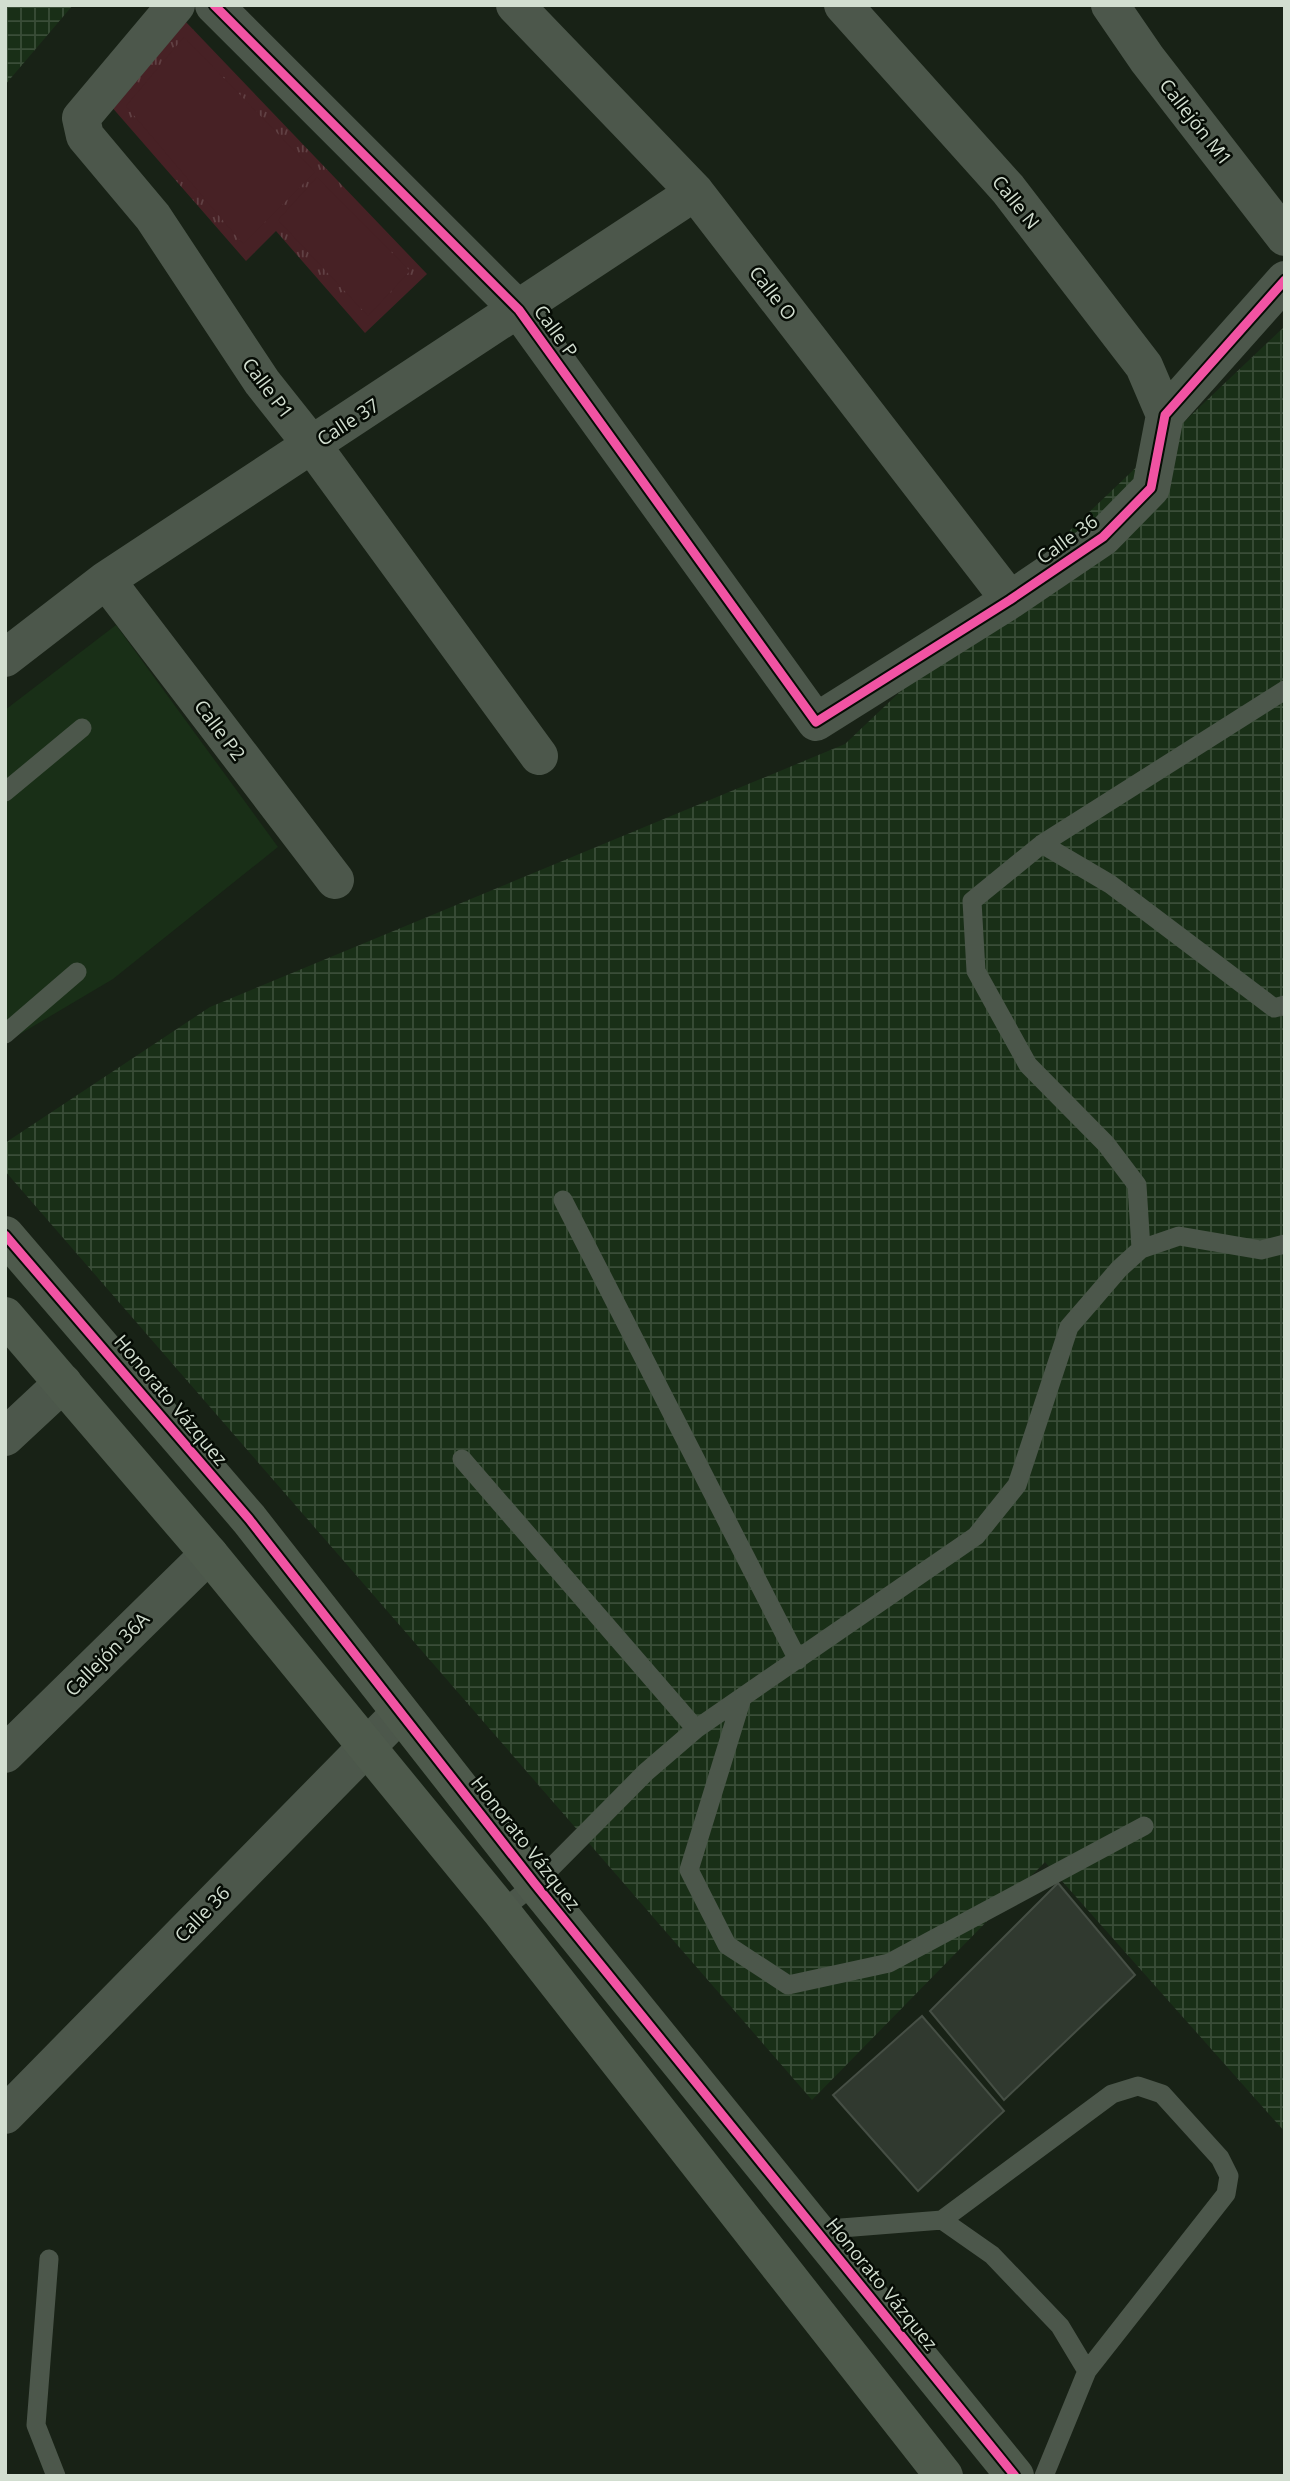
<svg xmlns="http://www.w3.org/2000/svg" width="1290" height="2481" viewBox="0 0 1290 2481" font-family="'Open Sans',sans-serif">
  <style>
    .built { fill: #192f17 }
    .industrial { fill: url(#industrial-grid) }
    .park { fill: url(#park-tufts) }
    .garden { fill: #472125 }
    .building { fill: #30392f; stroke: #464f45; stroke-width: 2 }
    .lines { fill: none; stroke-linecap: round; stroke-linejoin: round }
    .lane { stroke: #4c574b; stroke-width: 19 }
    .street { stroke: #4c574b; stroke-width: 38 }
    .secondary { stroke: #4e5a4c; stroke-width: 38 }
    .cycleway-casing { stroke: #060c05; stroke-width: 13 }
    .cycleway { stroke: #f153a3; stroke-width: 9 }
    .labels { text-anchor: middle; dominant-baseline: central; stroke-width: 5; stroke-linejoin: round; paint-order: stroke }
    .street-label { font-size: 19px; fill: #d2ded0; stroke: #060c05 }
  </style>
  <defs>
    <pattern id="industrial-grid" width="8" height="8" patternUnits="userSpaceOnUse" patternTransform="scale(1.75)"><rect width="8" height="8" fill="#192f17"/><path d="M0 4h8M4 0v8" fill="none" stroke="#3a4d38"/></pattern>
    <pattern id="park-tufts" width="24" height="20" patternUnits="userSpaceOnUse" patternTransform="scale(1.75)"><rect width="24" height="20" fill="#472125"/><path d="M3 7l-1-3M5 7V3M7 7l1-3M15 17l-1-3M17 17v-4M19 17l1-3" fill="none" stroke="#614144"/></pattern>
  </defs>
  <rect width="100%" height="100%" fill="#182216"/>
  <path class="built" d="M116 625 278 847 113 979 5 1043V710Z"/>
  <path class="industrial" d="M5 5H73L5 85Z
    M1285 326V2132L1045 1862 812 2100 5 1171V1143L210 1007 845 744Z"/>
  <path class="park" d="M185 21 427 274 365 333 276 231 246 261 110 105Z"/>
  <path class="garden" d="M184 37 315 172 243 244 126 106Z
    M317 177 410 271 368 316 278 220Z"/>
  <path class="building" d="M1058 1883 1135 1975 1004 2100 930 2011Z
    M922 2016 1004 2111 918 2191 833 2095Z"/>
  <g class="lines">
    <path class="lane" d="M5 792 82 728
      M1042 844 1110 884 1274 1008 1285 1005
      M5 1034 77 972
      M563 1200 798 1660
      M1141 1249 1137 1185 1106 1144 1028 1065 976 971 972 901 1042 844 1285 690
      M462 1459 696 1729
      M742 1698 689 1870 727 1945 788 1985 889 1963 1144 1826
      M501 1911 535 1884 646 1772 696 1729 976 1536 1017 1485 1069 1327 1119 1269 1141 1249 1179 1236 1261 1250 1285 1244
      M942 2220 1112 2094 1138 2086 1162 2094 1220 2158 1229 2176 1226 2194 1087 2371
      M816 2230 942 2220 992 2255 1060 2326 1087 2371 1044 2476
      M49 2259 36 2425 56 2476"/>
    <path class="street" d="M176 5 81 118 85 136 153 217 262 382 312 445 539 756
      M214 5 519 310 816 722 1010 600 1103 537 1151 488 1165 415 1285 280
      M515 5 695 192 1010 600
      M843 5 1008 189 1144 366 1165 415
      M1110 5 1147 59 1285 237
      M106 580 335 880
      M5 658 106 580 695 192
      M5 1437 63 1383
      M5 1754 209 1554
      M5 2115 400 1713"/>
    <path class="secondary" d="M5 1235 249 1519 535 1884 1015 2476
      M5 1316 209 1554 501 1911 944 2476"/>
    <g class="cycleway-casing">
      <path id="cycleway" d="M214 5 519 310 816 722 1010 600 1103 537 1151 488 1165 415 1285 280
        M5 1235 249 1519 535 1884 1015 2476"/>
    </g>
    <use href="#cycleway" class="cycleway"/>
  </g>
  <g class="labels">
    <g class="street-label">
      <text transform="translate(1196 122) rotate(52)">Callejón M1</text>
      <text transform="translate(1016 202) rotate(51)">Calle N</text>
      <text transform="translate(773 293) rotate(52)">Calle O</text>
      <text transform="translate(556 331) rotate(54)">Calle P</text>
      <text transform="translate(268 388) rotate(53)">Calle P1</text>
      <text transform="translate(348 422) rotate(-33)">Calle 37</text>
      <text transform="translate(1067 539) rotate(-36)">Calle 36</text>
      <text transform="translate(220 730) rotate(53)">Calle P2</text>
      <text transform="translate(171 1400) rotate(50)">Honorato Vázquez</text>
      <text transform="translate(107 1654) rotate(-45)">Callejón 36A</text>
      <text transform="translate(526 1843) rotate(52)">Honorato Vázquez</text>
      <text transform="translate(202 1914) rotate(-46)">Calle 36</text>
      <text transform="translate(882 2284) rotate(51)">Honorato Vázquez</text>
    </g>
  </g>
  <rect width="1290" height="2481" fill="none" stroke="#d2ded0" stroke-width="14"/>
</svg>
